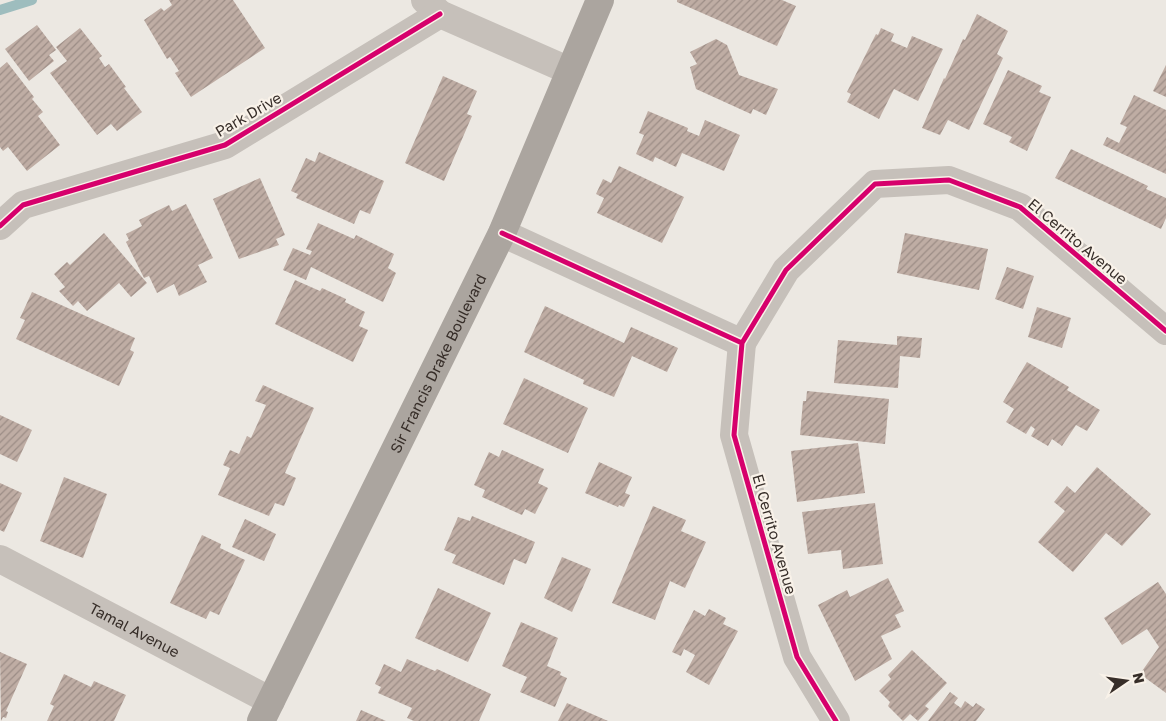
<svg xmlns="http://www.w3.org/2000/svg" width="1166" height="721" viewBox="0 0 1166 721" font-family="'Golos Text',sans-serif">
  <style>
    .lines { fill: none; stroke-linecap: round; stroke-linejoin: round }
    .stream { stroke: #9ebdbe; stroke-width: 10 }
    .building { fill: url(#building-hatch) }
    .minor { stroke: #c6c0ba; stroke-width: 28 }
    .major { stroke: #aba59f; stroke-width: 28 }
    .cycleway-casing { stroke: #f9f2e9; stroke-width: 8 }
    .cycleway { stroke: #d6006c; stroke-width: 5 }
    .labels { text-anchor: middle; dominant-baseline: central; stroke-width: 4.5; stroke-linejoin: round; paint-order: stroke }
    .street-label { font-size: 15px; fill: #372e29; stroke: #f9f2e9 }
  </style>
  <defs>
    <pattern id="building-hatch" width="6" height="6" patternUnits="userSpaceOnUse" patternTransform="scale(1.25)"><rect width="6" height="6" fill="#bfada4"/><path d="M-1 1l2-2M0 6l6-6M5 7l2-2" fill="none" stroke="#9c8d86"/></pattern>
  </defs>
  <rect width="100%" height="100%" fill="#ece8e2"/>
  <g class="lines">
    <path class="stream" d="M0 10 32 0"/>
  </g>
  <path class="building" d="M169 0H233L265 48 191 97 175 73 179 71 170 57 167 59 144 20 161 8 164 11 172 5Z
    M677 0H782L796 6 777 46 677 2Z
    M977 14 1008 31 997 54 1003 58 969 130 948 120 940 135 922 128 944 78 945 79 963 39 965 40Z
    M37 25 56 50 49 55 54 61 29 81 5 49Z
    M80 28 102 56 99 58 105 67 109 64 126 87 124 88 142 112 117 131 111 124 97 135 50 73 67 61 56 47Z
    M881 28 894 34 891 41 907 48 912 36 943 49 918 101 894 89 879 119 847 102 851 94 847 92 876 34 878 35Z
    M716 39 727 45 739 75 778 89 766 115 753 109 751 114 696 89 690 67 697 64 690 52Z
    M7 62 34 97 32 99 43 112 38 116 60 145 27 171 8 147 3 151 0 147V68Z
    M1166 65V97L1153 91Z
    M1008 70 1042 86 1039 92 1051 97 1027 151 1009 142 1012 137 983 124Z
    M443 76 477 91 467 114 472 116 444 181 405 163Z
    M1134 95 1166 110V174L1103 145 1107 137 1119 143 1127 127 1120 124Z
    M648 111 688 128 687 131 699 136 705 120 740 135 724 171 682 153 676 167 655 157 653 162 636 154 644 135 639 133Z
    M1071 149 1148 186 1146 189 1166 198V218L1161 229 1055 178Z
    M319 152 384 181 370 214 360 210 354 224 296 198 298 194 291 191 306 158 315 162Z
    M619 166 684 197 662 243 597 213 604 198 596 194 603 179 611 183Z
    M260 178 285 235 276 239 279 245 239 259 213 199Z
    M186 204 213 258 198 265 207 282 179 296 174 284 157 293 149 276 144 278 126 242 129 240 126 234 142 226 139 220 169 205 172 211Z
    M318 223 354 239 356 235 394 254 388 268 396 273 383 302 311 267 306 280 283 270 293 248 310 255 312 251 306 249Z
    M104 233 147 283 131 297 119 283 87 311 78 301 73 306 59 291 65 287 54 274 67 262 70 265Z
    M905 233 988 249 979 290 897 273Z
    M1007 267 1034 276 1023 309 995 299Z
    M295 280 320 291 322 288 346 299 345 302 365 312 359 326 368 330 353 362 275 324Z
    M32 292 135 338 130 350 134 352 119 386 16 339 25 320 20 318Z
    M545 306 624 343 631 327 678 348 667 372 632 356 614 397 583 384 584 380 524 352Z
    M1037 307 1071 318 1062 348 1028 337Z
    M897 336 922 338 920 358 900 356 898 388 834 383 838 340 897 345Z
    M1027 362 1069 387 1067 390 1100 410 1087 431 1076 425 1062 446 1052 439 1048 446 1031 436 1035 429 1031 426 1026 434 1006 422 1014 409 1003 402Z
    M524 378 588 408 568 453 503 424Z
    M263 385 314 408 285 473 296 478 284 506 275 503 269 516 218 495 230 468 223 465 230 450 239 454 247 436 251 438 266 405 255 401Z
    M807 391 889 399 885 444 800 435 803 401H806Z
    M0 415 32 430 17 462 0 454Z
    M858 443 865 493 797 502 791 451Z
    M502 450 544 469 538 483 548 488 535 514 525 509 522 515 482 497 485 490 474 485 489 452 499 457Z
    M599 462 632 477 625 493 630 495 624 507 619 505 618 507 585 493Z
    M1097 467 1151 514 1122 546 1106 533 1073 572 1038 542 1065 511 1054 502 1067 486 1075 493Z
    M64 477 107 494 83 558 40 541Z
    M0 483 22 493 4 532 0 530Z
    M875 503 883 564 843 569 841 550 808 554 802 512Z
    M653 506 686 520 681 531 706 542 685 588 670 581 655 620 612 603Z
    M472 516 535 542 526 564 514 559 504 585 452 563 456 555 444 550 458 517 470 521Z
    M245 519 276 534 264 561 232 547Z
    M202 535 221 544 220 548 245 560 219 615 210 611 206 619 170 603Z
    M562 557 591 569 572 612 544 598Z
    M888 578 904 611 895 615 901 627 881 636 892 659 855 681 818 605 847 590 850 597Z
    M1158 582 1166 594V693L1140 674 1159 647 1147 629 1122 645 1104 618Z
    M438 588 491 613 468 662 415 638Z
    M709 609 726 618 723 624 738 631 709 685 686 672 695 655 684 649 681 656 672 652 694 610 705 616Z
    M521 622 558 638 547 666 561 672 560 675 567 678 555 707 520 692 527 677 502 666Z
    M912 650 947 683 925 706 929 709 918 721 910 714 903 721 888 706 890 702 879 691 891 679 888 675Z
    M0 652 27 664 6 711 8 712 6 718 3 717 1 721Z
    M407 659 435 671 437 669 491 694 479 721H414L407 718 412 708 378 693 381 687 375 684 384 664 401 672Z
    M64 674 91 687 94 681 126 695 114 721H47L54 706 50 704Z
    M950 692 958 698 954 703 961 708 965 701 973 707 976 703 985 709 976 721H928Z
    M567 703 608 721H558Z
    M361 710 386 721H356Z"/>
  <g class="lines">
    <g class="minor">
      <path d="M425 0 440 14 570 71"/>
      <path d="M0 226 23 205 225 145 440 14"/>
      <path d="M502 233 742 343 786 270 875 184 949 180 1020 207 1166 331"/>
      <path d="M742 343 734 435 797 657 836 721"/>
      <path id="s1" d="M0 559 271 701"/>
    </g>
    <path class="major" id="s2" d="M261 721 502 233 600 0"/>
    <g class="cycleway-casing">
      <path id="cycleway" d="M0 226 23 205 225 145 440 14
        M502 233 742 343 786 270 875 184 949 180 1020 207 1166 331
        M742 343 734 435 797 657 836 721"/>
    </g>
    <use href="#cycleway" class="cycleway"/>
  </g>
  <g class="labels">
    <g class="street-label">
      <text transform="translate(248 114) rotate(-30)">Park Drive</text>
      <text transform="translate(1078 241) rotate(40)">El Cerrito Avenue</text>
      <text stroke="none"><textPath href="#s2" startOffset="399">Sir Francis Drake Boulevard</textPath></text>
      <text transform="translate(775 534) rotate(74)">El Cerrito Avenue</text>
      <text stroke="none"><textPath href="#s1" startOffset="152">Tamal Avenue</textPath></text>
    </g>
  </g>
  <g transform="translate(1126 681) rotate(77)" stroke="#f9f2e9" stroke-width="4" paint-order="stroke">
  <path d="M0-4L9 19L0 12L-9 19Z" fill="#372e29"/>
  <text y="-8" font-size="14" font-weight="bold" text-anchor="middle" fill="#372e29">N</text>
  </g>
</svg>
